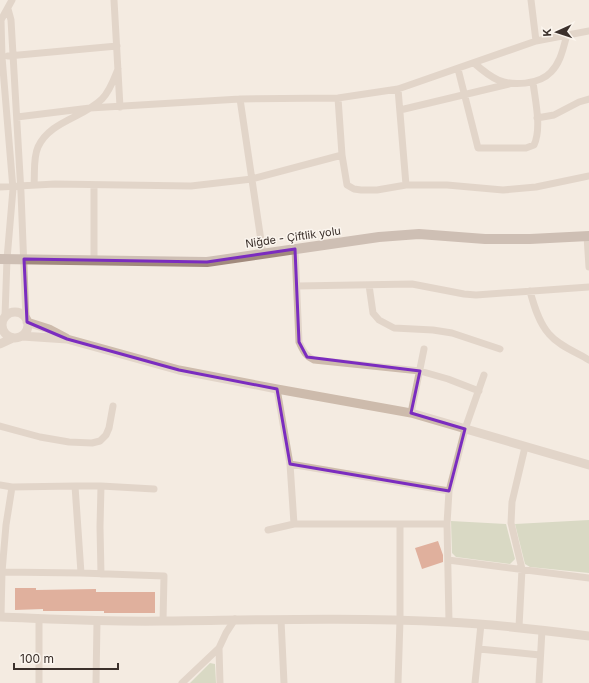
<svg xmlns="http://www.w3.org/2000/svg" width="589" height="683" viewBox="0 0 589 683" font-family="Inter,sans-serif">
  <style>
    .green { fill: #b8c4a0 }
    .building { fill: #c8694b }
    .lines { fill: none; stroke-linecap: round; stroke-linejoin: round }
    .minor { stroke: #cdbbac; stroke-width: 7 }
    .tertiary { stroke: #cdbbac; stroke-width: 9 }
    .secondary { stroke: #a18a7d; stroke-width: 10 }
    .marked { fill: none; stroke: #7b2cbf; stroke-width: 3; stroke-linejoin: round }
    .labels { text-anchor: middle; dominant-baseline: central; stroke-width: 3; stroke-linejoin: round; paint-order: stroke }
    .street-label { font-size: 11px; fill: #3b302b; stroke: #fbf5ee }
  </style>
  <rect width="100%" height="100%" fill="#f4ebe1"/>
  <path class="green" d="M589 520V573L530 567 525 564 515 524Z
    M451 521 506 524 515 559 510 564 456 557 452 553Z
    M210 663 215 664 216 683H190Z"/>
  <path class="building" d="M438 541 443 555V562L422 569 415 548Z
    M15 588H36V590L96 589V592H155V613H104V611H43V609L15 610Z"/>
  <g class="lines">
    <path class="minor" d="M114 0 120 107
      M531 0 536 41
      M8 9 11 20 21 193 26 319
      M8 56 117 46
      M474 63C482 70 489 76 498 80 512 86 539 85 551 72 561 62 563 48 567 35
      M458 69 478 148H526L534 145C542 128 535 100 533 82
      M398 89 406 185
      M338 98 342 155 347 185 354 189 361 190H377L406 185H447L503 190 536 187 589 176
      M240 99 263 254
      M400 110 509 84
      M17 117 90 108 240 99 338 98 398 89 536 41 589 31
      M537 118 554 115 579 102 589 99
      M34 184C35 173 33 158 38 147 50 121 83 118 102 99 110 91 114 79 118 69
      M0 187 55 184 191 186 252 179 342 155
      M587 236 589 267
      M295 249 299 342C303 350 305 356 314 360L420 371 448 379 479 391
      M94 260V185
      M369 285 373 313 379 320 394 328 433 330 452 333 500 349
      M297 286 412 284 464 294 476 295 589 287
      M530 291C534 306 539 323 549 334 559 346 576 352 589 360
      M5 316 7 259 13 189 2 57 1 20 12 0
      M411 413 424 349
      M0 426 40 437 69 442 92 443 100 441 106 435 109 428 113 406
      M290 464 449 491
      M0 485 12 487 75 486 81 573 2 572 6 525 12 487
      M75 486H101L154 489
      M101 486 100 527 101 574
      M294 524H447L449 622
      M447 524 449 491 465 429 484 375
      M268 530 294 524 290 464 277 389
      M448 560 589 578
      M81 573 164 576 163 621
      M1 617 2 572
      M281 620 284 683
      M519 627 522 569 511 523 512 502 525 447
      M219 648 220 683
      M479 649 540 655
      M39 683V619
      M96 683 97 621
      M182 683 219 648 226 633 235 619
      M398 683 400 620V525
      M475 683 481 624
      M539 683 542 630"/>
    <path class="tertiary" d="M2 325a13 13 0 1 1 26 0a13 13 0 1 1-26 0Z
      M27 322 49 329 66 338
      M22 336 67 339 179 370 277 389 411 413 589 465
      M0 344 13 338
      M0 617C54 619 109 622 163 621 258 620 353 617 448 622 495 624 542 630 589 636"/>
    <path class="secondary" d="M0 259 207 262 379 237 419 234 485 239H530L589 236"/>
  </g>
  <path d="M0 0H589V683H0ZM295 249 299 342 307 357 420 371 411 413 465 429 449 491 290 464 277 389 179 370 67 339 27 322 24 259 207 262Z" fill="#f4ebe1" fill-opacity=".55" fill-rule="evenodd"/>
  <path class="marked" d="M295 249 299 342 307 357 420 371 411 413 465 429 449 491 290 464 277 389 179 370 67 339 27 322 24 259 207 262Z"/>
  <g class="labels">
    <g class="street-label">
      <text transform="translate(293 237) rotate(-8)">Niğde - Çiftlik yolu</text>
    </g>
  </g>
  <g transform="translate(557 32) rotate(267)" stroke="#fbf5ee" stroke-width="3" paint-order="stroke">
  <path d="M0-3L7 15L0 10L-7 15Z" fill="#3b302b"/>
  <text y="-6" font-size="11" font-weight="bold" text-anchor="middle" fill="#3b302b">K</text>
  </g>
  <path d="M14 663v6h104v-6" fill="none" stroke="#3b302b" stroke-width="2"/>
  <text x="20" y="663" font-size="12" fill="#3b302b" stroke="#fbf5ee" stroke-width="3" paint-order="stroke">100 m</text>
</svg>
